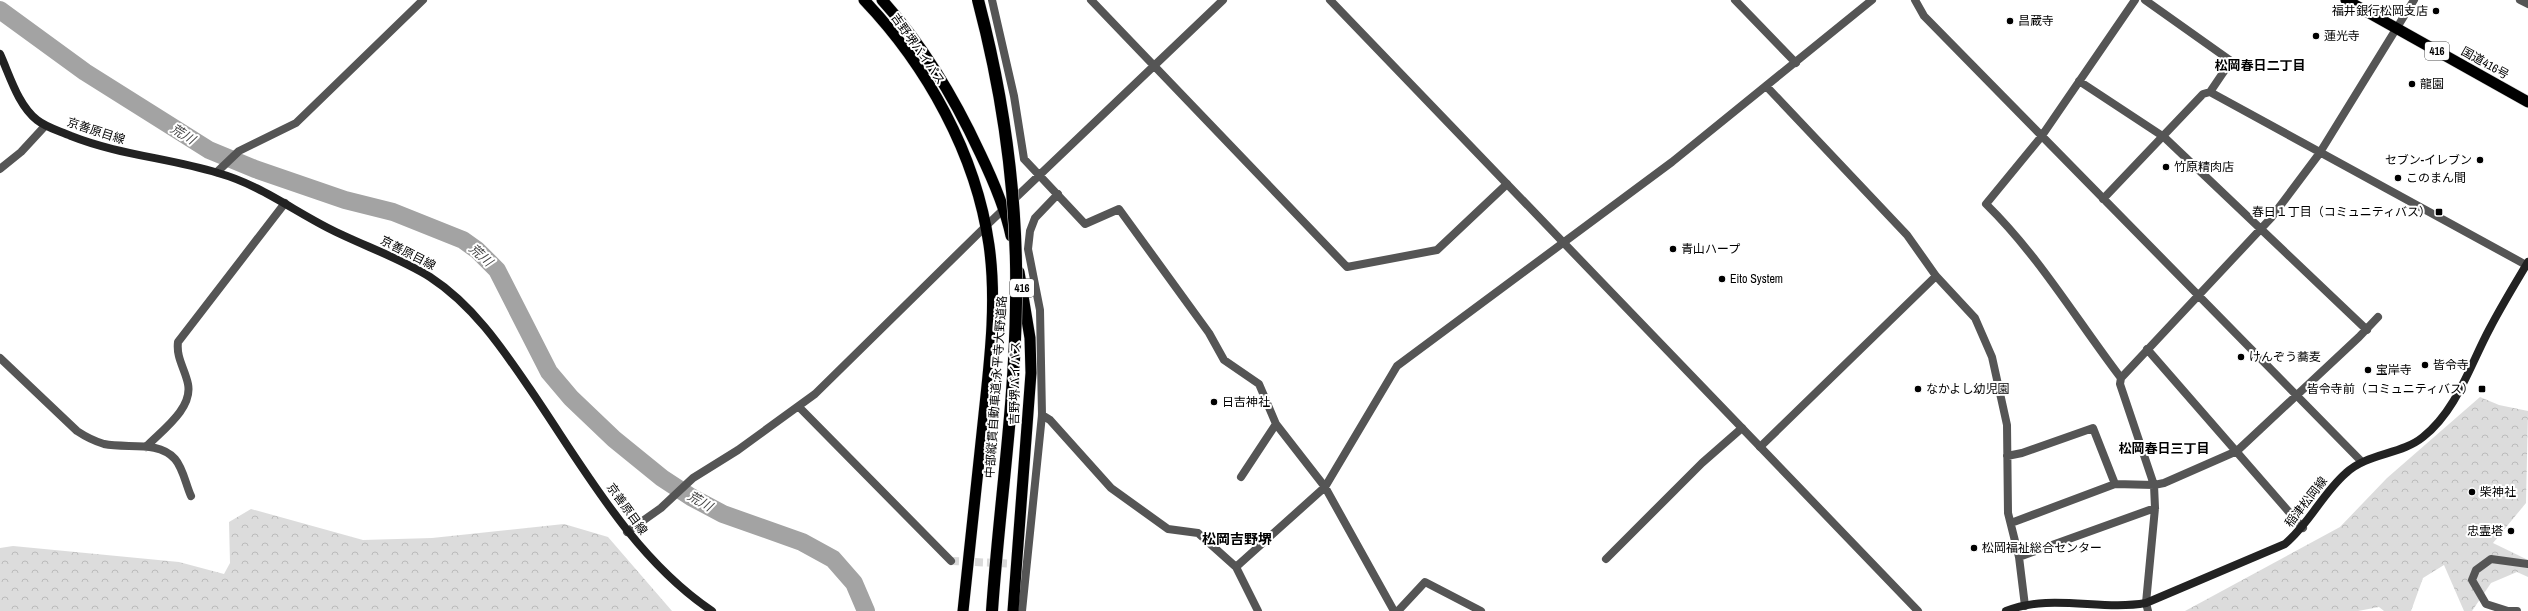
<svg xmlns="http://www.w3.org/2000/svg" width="2528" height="611" viewBox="0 0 2528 611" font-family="'Archivo Narrow','Noto Sans JP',sans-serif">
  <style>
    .forest { fill: url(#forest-crowns) }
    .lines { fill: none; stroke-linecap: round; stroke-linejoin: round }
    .river { stroke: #a3a3a3; stroke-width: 18 }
    .minor-tunnel { stroke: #d9d9d9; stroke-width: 8; stroke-dasharray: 8 4; stroke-linecap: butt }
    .trunk-casing { stroke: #dbdbdb; stroke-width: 12 }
    .minor { stroke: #555; stroke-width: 8 }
    .tertiary { stroke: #555; stroke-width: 8 }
    .secondary { stroke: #222; stroke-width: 8 }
    .trunk { stroke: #000; stroke-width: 11 }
    .motorway-bridge-casing { stroke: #dbdbdb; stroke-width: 13; stroke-linecap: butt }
    .motorway-bridge { stroke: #000; stroke-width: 12 }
    .poi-dot { fill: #000; stroke: #fff; stroke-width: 1.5 }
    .labels { text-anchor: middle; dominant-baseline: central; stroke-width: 4; stroke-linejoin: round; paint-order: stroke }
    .shield { fill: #fff; stroke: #4c4c4c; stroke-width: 1 }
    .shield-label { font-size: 11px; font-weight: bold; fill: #000 }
    .poi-label { font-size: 12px; fill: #000; stroke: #fff; text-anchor: start }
    .street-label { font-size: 12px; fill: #000; stroke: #fff }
    .neighbourhood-label { font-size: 13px; font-weight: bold; fill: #000; stroke: #fff }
    .water-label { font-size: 13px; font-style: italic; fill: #444; stroke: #fff }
    .quarter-label { font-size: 14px; font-weight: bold; fill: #000; stroke: #fff }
  </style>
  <defs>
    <pattern id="forest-crowns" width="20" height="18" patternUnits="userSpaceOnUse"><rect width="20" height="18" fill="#dcdcdc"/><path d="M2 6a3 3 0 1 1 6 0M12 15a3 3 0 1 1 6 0" fill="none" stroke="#bbb"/></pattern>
  </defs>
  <rect width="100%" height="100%" fill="#fff"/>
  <path class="forest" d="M2480 397 2499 405 2528 411 2526 503 2493 543 2528 560V577L2517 572 2491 583 2472 611H2464L2444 565 2423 578 2411 611H2384L2379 607 2358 611H2185L2340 527 2387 478Z
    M251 509 363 540 432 538 564 524 608 537 672 611H0V548L13 546 179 562 224 574 230 563 229 522Z"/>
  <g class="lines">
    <path class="river" d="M0 10 85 72 209 150 255 169 345 200 393 212 463 240 477 250 497 270 549 372 571 398 614 439 662 478 691 497 723 514 802 542 833 559 854 583 866 611"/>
    <path class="minor-tunnel" d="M951 561 1019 564"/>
    <g class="trunk-casing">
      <path id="trunk" d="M864 0C927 66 976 154 989 245 997 301 990 358 984 414 977 480 970 545 963 611
        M882 0C924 46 954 97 980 153 993 180 1005 207 1011 236
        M2346 0 2528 102
        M1013 611 1031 373 1030 338 1019 272"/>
    </g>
    <path class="minor" d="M992 0 1014 96 1024 159 1085 224 1119 209 1209 333 1224 360 1259 384 1276 424 1325 487 1394 611
      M1091 0 1347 267 1437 250 1507 184
      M1735 0 1796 63
      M1915 0 1924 16 2362 462
      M2520 0 2528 4
      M2079 81 2164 137 2367 330
      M1767 87 1907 235 1936 276 1975 318 1992 357 2007 425 2008 513 2019 557 2025 606
      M2210 92 2528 266
      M0 169 21 152 45 126
      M217 172 239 151 296 123 423 0
      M2103 199 2203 94 2210 92 2231 61 2145 0
      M2147 349 2303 528
      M0 358 77 431C86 437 94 441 104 444 127 449 158 440 175 459 183 468 186 485 191 496
      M2121 378C2076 319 2039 256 1986 204L2041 137 2135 0
      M799 407 951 561
      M1042 415 1050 420 1111 488 1168 529 1198 533 1236 567 1258 611
      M146 447C161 431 193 409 188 384 185 369 176 358 178 342L285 203
      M1760 447 1936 276
      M2007 456 2022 453 2093 428 2115 484
      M1241 477 1276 424
      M2011 523 2115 484 2154 485 2164 483 2237 451 2359 337 2378 317
      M627 532 661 508 693 478 738 450 815 394 986 226 1223 0
      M2019 557 2155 508
      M1606 559 1702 463 1742 428
      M1236 567 1325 487 1397 366 1672 162 1872 0
      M1022 611 1042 415 1040 310 1028 249 1030 231 1035 218 1058 194
      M1398 611 1425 582 1481 611
      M2148 611 2146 603 2155 508 2154 485 2120 384 2121 378 2271 218 2319 154 2414 0
      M2517 611H2508L2486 604 2472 580 2476 570 2491 559 2528 564"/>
    <path class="tertiary" d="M1330 0 1918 611"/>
    <path class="secondary" d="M0 54C10 76 18 105 37 120 47 128 60 131 71 136 119 155 169 158 218 173 258 184 291 209 328 228 361 245 398 257 430 277 473 305 502 348 530 389 584 468 632 557 712 611
      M2006 611C2050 593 2101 611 2146 603L2285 544C2310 523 2322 494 2346 473 2367 453 2401 455 2423 437 2457 410 2470 365 2490 328 2502 305 2515 284 2528 262"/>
    <use href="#trunk" class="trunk"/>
    <g class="motorway-bridge-casing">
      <path id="motorway-bridge" d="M978 0C1004 98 1018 201 1016 303 1015 406 999 508 992 611"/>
    </g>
    <use href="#motorway-bridge" class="motorway-bridge"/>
  </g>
  <g class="poi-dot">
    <circle cx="2436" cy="11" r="4"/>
    <circle cx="2010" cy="21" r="4"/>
    <circle cx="2316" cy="36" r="4"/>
    <circle cx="2412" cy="84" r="4"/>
    <circle cx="2480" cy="160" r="4"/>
    <circle cx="2166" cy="167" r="4"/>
    <circle cx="2398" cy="178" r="4"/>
    <rect x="2435" y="208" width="8" height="8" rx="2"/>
    <circle cx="1673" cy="249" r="4"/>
    <circle cx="1722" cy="279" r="4"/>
    <circle cx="2241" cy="357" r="4"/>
    <circle cx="2425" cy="365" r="4"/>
    <circle cx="2368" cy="370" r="4"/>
    <circle cx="1918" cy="389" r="4"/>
    <rect x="2478" y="385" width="8" height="8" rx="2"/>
    <circle cx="1214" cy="402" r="4"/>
    <circle cx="2472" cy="492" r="4"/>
    <circle cx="2511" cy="531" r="4"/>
    <circle cx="1974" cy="548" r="4"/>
  </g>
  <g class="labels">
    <g class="shield">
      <rect x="2425" y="42" width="24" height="18" rx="3"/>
      <rect x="1010" y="279" width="24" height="18" rx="3"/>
    </g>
    <g class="shield-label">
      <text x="2437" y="51">416</text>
      <text x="1022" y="288">416</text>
    </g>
    <g class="poi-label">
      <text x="2428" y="11" text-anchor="end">福井銀行松岡支店</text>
      <text x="2018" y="21">昌蔵寺</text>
      <text x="2324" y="36">蓮光寺</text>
      <text x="2420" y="84">龍園</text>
      <text x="2472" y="160" text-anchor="end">セブン-イレブン</text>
      <text x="2174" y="167">竹原精肉店</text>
      <text x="2406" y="178">このまん間</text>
      <text x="2431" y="212" text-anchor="end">春日１丁目（コミュニティバス）</text>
      <text x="1681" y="249">青山ハープ</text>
      <text x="1730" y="279">Eito System</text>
      <text x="2249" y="357">けんぞう蕎麦</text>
      <text x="2433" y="365">皆令寺</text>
      <text x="2376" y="370">宝岸寺</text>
      <text x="1926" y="389">なかよし幼児園</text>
      <text x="2474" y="389" text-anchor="end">皆令寺前（コミュニティバス）</text>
      <text x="1222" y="402">日吉神社</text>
      <text x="2480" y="492">柴神社</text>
      <text x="2503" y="531" text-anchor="end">忠霊塔</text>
      <text x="1982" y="548">松岡福祉総合センター</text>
    </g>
    <g class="street-label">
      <text transform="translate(918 49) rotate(55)">吉野堺バイパス</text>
      <text transform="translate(2485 63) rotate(29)">国道416号</text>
      <text transform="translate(96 131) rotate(18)">京善原目線</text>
      <text transform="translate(408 253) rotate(27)">京善原目線</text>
      <text transform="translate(1015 383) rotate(-89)">吉野堺バイパス</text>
      <text transform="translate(996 387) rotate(-86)">中部縦貫自動車道;永平寺大野道路</text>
      <text transform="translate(2306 502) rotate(-52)">稲津松岡線</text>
      <text transform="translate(627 509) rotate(54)">京善原目線</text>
    </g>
    <g class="neighbourhood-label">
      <text x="2260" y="65">松岡春日二丁目</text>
      <text x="2164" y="448">松岡春日三丁目</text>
    </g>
    <g class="water-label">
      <text transform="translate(183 134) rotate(32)">荒川</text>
      <text transform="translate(481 255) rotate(42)">荒川</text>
      <text transform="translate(700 501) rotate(30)">荒川</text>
    </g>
    <g class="quarter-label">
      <text x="1237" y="539">松岡吉野堺</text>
    </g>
  </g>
</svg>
